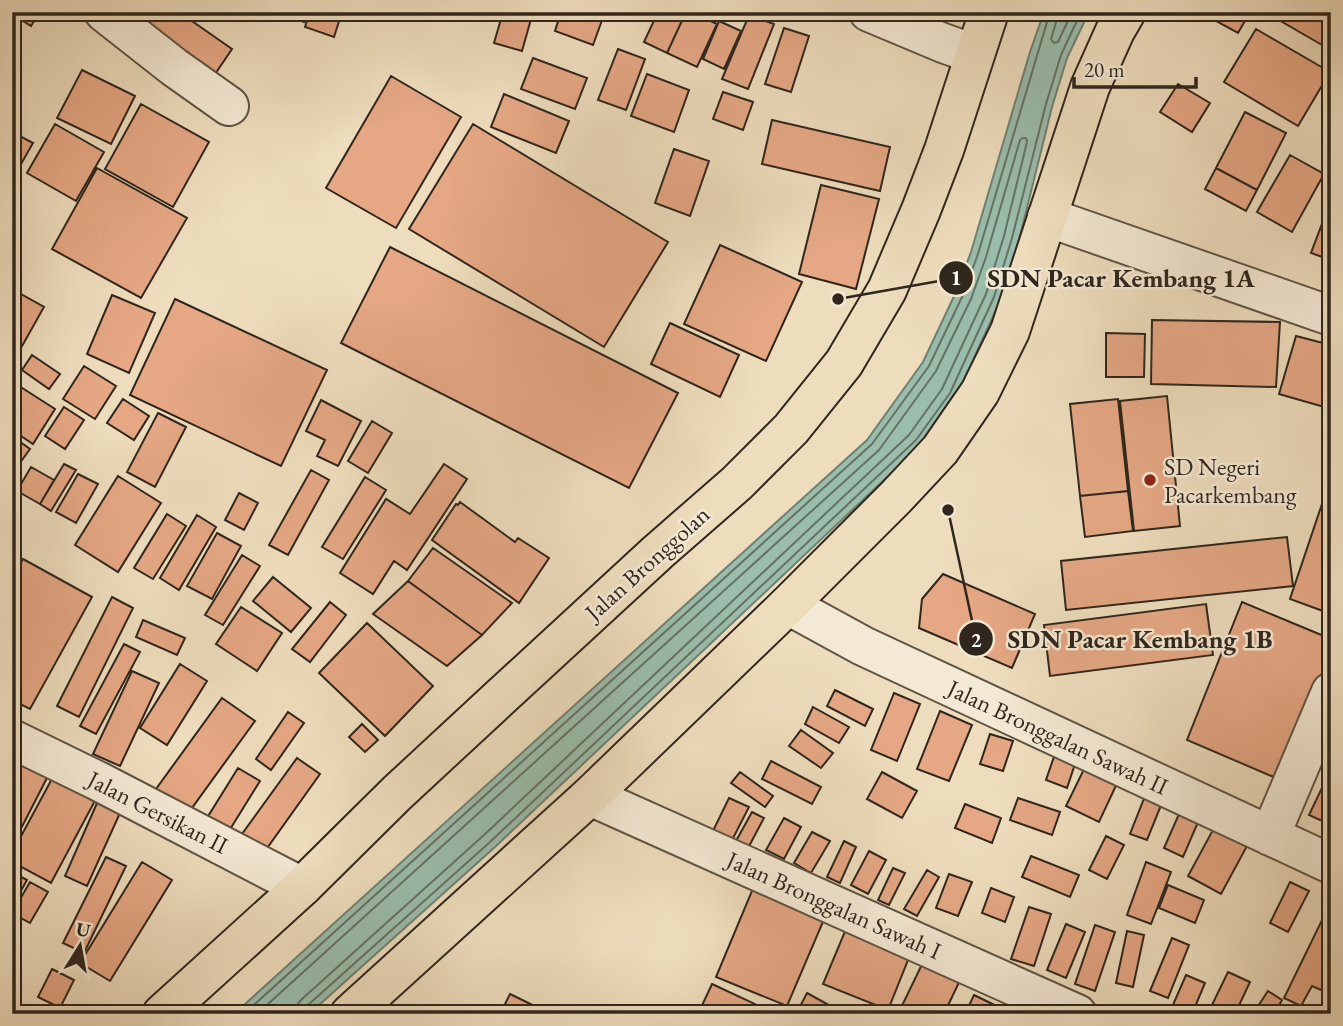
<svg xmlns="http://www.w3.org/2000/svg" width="1343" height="1026" viewBox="0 0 1343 1026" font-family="'EB Garamond',serif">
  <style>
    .water { fill: #9abdac; stroke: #6f8173; stroke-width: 2 }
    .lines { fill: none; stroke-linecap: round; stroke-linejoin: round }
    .shore { stroke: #647264; stroke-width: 2 }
    .building { fill: #e5a784; stroke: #2f261d; stroke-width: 2 }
    .street-casing { stroke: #5f5445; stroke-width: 42 }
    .primary-casing { stroke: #2f261d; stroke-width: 42 }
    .street { stroke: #f4e9d4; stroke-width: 38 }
    .primary { stroke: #eeddbd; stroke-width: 38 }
    .poi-dot { fill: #8f2418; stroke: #f4e9d4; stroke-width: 2.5 }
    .labels { text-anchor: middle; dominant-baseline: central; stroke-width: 5; stroke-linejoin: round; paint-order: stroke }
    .poi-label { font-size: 24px; fill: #2f261d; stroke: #f4e9d4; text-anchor: start }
    .street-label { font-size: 24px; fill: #2f261d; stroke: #f4e9d4 }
    .leader { fill: none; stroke: #2f261d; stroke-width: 2.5 }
    .callout-dot { fill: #2f261d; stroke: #f4e9d4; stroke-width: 2.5 }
    .mark-label { font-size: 21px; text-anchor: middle; font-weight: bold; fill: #fff }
    .callout-label { font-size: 26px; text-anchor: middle; font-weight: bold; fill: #2f261d; stroke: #f4e9d4; stroke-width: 5; stroke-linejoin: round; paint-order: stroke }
  </style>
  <rect width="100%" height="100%" fill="#eeddbd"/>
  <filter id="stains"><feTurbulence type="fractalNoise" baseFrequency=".00286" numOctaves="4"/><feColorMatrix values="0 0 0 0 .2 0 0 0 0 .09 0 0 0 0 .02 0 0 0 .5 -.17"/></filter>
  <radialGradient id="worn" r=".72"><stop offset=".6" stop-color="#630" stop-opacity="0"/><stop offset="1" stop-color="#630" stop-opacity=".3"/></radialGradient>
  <path class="water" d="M1044 12H1089L1067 58 1052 107 1019 240 1001 299 956 397 921 445 495 847 309 1014H234L867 440 923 362 956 292 971 252 1030 52Z"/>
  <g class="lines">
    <path class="shore" d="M1059 12 1051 39 1054 43 1058 42 1072 12
      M244 1014 872 444 929 366 963 295 978 254 1050 12
      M257 1014 879 450 936 371 971 299 986 257 1020 140 1023 138H1026L1027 142 1004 236 986 294 942 389 909 435 484 835 302 999 297 1005 296 1014
      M305 1014 308 1005 490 842 916 440 950 393 994 297 1012 238 1046 104 1061 55 1081 12"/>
  </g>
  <path class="building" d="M12 12H39L31 26 12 14Z
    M139 12H179L232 49 211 80 131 24Z
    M276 12H307L304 22Z
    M310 12H342L334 37 305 27Z
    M503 12H533L522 51 494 43Z
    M561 12H605L593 45 555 31Z
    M658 12H686L667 53 644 42Z
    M686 12H691L717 24 697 67 667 53Z
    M1207 12H1250L1238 33 1205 15Z
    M1265 12H1331V30L1322 45Z
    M749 15 774 24 748 89 722 79Z
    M719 21 741 31 724 69 703 59Z
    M784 28 809 36 791 92 765 84Z
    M1256 29 1330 72 1298 126 1224 82Z
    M618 49 645 59 626 110 598 100Z
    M533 58 587 78 575 109 521 89Z
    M82 70 135 96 111 144 57 118Z
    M647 74 689 90 674 132 631 116Z
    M391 76 461 117 396 228 326 188Z
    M1178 84 1210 103 1192 132 1160 112Z
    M723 92 753 102 743 130 713 119Z
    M504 94 569 121 556 153 491 127Z
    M141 104 209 142 173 207 105 169Z
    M1245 112 1286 133 1257 190 1216 168Z
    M772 120 890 147 880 191 762 164Z
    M55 124 104 152 76 201 27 173Z
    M473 124 668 242 604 347 409 229Z
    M12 132 33 143 12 180Z
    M674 149 709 161 690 216 655 203Z
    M1290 155 1324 174 1292 232 1257 212Z
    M97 168 187 218 141 298 52 249Z
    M1216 168 1257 190 1246 211 1205 189Z
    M821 185 879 199 856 289 799 274Z
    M1331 200V260L1311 253Z
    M720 245 802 282 766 361 684 324Z
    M390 247 678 393 629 488 341 343Z
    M12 289 44 307 12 364Z
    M112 295 155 313 129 373 87 354Z
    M175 299 327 370 281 466 130 395Z
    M1152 320 1280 322 1276 387 1151 384Z
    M670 323 739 355 720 397 651 364Z
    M1106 333 1145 334 1144 377H1106Z
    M1296 336 1331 345V409L1279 394Z
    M32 355 60 374 49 389 22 370Z
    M84 366 116 386 95 419 63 399Z
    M16 384 55 409 33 444 12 430V390Z
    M1167 396 1180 526 1134 531 1120 401Z
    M123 399 149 416 134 440 107 423Z
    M1118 399 1128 491 1080 496 1070 404Z
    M321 400 361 421 338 466 317 456 325 440 306 431Z
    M64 407 84 420 65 449 45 436Z
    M158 413 186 427 155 487 127 472Z
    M372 421 392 433 368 473 348 461Z
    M12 436 30 449 12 474Z
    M64 464 76 470 51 511 40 504Z
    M444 464 467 479 407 570 394 561 373 594 340 573 386 499 410 514Z
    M31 467 54 480 40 504 17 491Z
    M311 470 329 480 288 555 269 545Z
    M78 474 98 484 76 523 56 512Z
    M118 476 161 503 118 572 75 545Z
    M365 477 386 490 343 559 322 547Z
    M1128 491 1133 531 1085 537 1080 496Z
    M239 493 258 503 244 530 225 520Z
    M1324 498 1331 501V614L1290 599Z
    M460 502 515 542 518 538 549 558 519 603 432 540 456 504 458 505Z
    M167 514 186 526 153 579 134 568Z
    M197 515 216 527 179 590 160 578Z
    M217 533 241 546 212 599 187 586Z
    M1287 537 1293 586 1066 610 1061 561Z
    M433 548 512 603 482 635 408 581Z
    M242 555 260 566 223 625 205 615Z
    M23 559 92 597 30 709 12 700V579Z
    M943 574 1035 614 1012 668 919 628 922 599Z
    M273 577 311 608 291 632 253 601Z
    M408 581 482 635 447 666 373 614Z
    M112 597 133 608 79 717 57 706Z
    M330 602 346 615 310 662 292 649Z
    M1242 602 1331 639V653L1276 778 1187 740Z
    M1206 604 1213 655 1050 676 1044 625Z
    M241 607 282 633 257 671 216 644Z
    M143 620 185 638 177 655 136 637Z
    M367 623 433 686 385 736 319 673Z
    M124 644 140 652 96 734 80 726Z
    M180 664 207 681 167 745 140 728Z
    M132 671 159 683 120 766 93 754Z
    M835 690 873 709 865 726 827 706Z
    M894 693 920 704 897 761 871 750Z
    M222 698 255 721 189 812 156 789Z
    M813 707 849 727 839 743 805 724Z
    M940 711 972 725 949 781 917 769Z
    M288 712 304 723 271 770 256 759Z
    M362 724 378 740 365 752 349 737Z
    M801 730 833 753 821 768 789 746Z
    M990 734 1013 741 1003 771 980 764Z
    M1056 751 1077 758 1067 788 1046 780Z
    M12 758 48 776 12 846Z
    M297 758 320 774 265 851 242 834Z
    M771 761 821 787 812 804 762 779Z
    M1088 761 1120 777 1099 822 1066 806Z
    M238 768 260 781 229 831 207 818Z
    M1331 769V825L1309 815Z
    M740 772 773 796 765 807 731 783Z
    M882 772 917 791 902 818 867 799Z
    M54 775 97 797 51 883 12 862V853Z
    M1147 791 1164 798 1147 840 1130 834Z
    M729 798 749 807 729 846 710 837Z
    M1018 798 1060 812 1052 835 1010 820Z
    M97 803 120 813 87 886 65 876Z
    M965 804 1001 818 992 843 955 828Z
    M1183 805 1202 813 1183 857 1164 848Z
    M752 812 764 818 748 848 736 841Z
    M784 818 801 827 784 859 766 850Z
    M1214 828 1247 846 1221 894 1188 876Z
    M812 832 830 841 811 873 794 863Z
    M1106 836 1124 845 1107 879 1089 870Z
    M844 841 856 847 840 883 827 877Z
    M869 851 886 860 868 894 851 885Z
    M1031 856 1079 875 1070 897 1022 877Z
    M106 857 126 866 84 953 63 943Z
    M142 862 172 880 110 981 80 963Z
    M1146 862 1171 872 1151 924 1127 915Z
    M893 868 905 873 889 905 878 900Z
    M927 870 939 877 917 916 904 909Z
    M12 872 27 880 12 907Z
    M949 874 972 882 958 916 936 908Z
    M30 882 48 892 30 923 12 913Z
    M1290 882 1309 891 1288 932 1270 923Z
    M1168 885 1204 900 1195 923 1159 908Z
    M754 886 825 917 787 1006 716 977Z
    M991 888 1014 897 1005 922 982 913Z
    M1029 907 1051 914 1034 966 1011 959Z
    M1324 916 1331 919V987L1328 993 1312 986 1301 1006 1284 998Z
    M1066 924 1085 932 1066 978 1047 970Z
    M1095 925 1115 932 1095 991 1075 984Z
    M846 929 910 955 888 1010 823 984Z
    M1127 931 1144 935 1133 987 1116 983Z
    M1172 938 1189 945 1168 998 1150 991Z
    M925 958 962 976 944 1014H898Z
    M52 969 74 980 60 1008 38 997Z
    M1228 972 1250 982 1235 1014H1214L1209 1011Z
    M1186 975 1205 983 1192 1014H1169Z
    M712 984 772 1012V1014H698Z
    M1268 991 1282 1000 1274 1014H1253Z
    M807 993 845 1014H796Z
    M510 994 551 1014H500Z
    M974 995 1013 1014H965Z"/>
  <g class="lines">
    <g class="street-casing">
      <path id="street" d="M104 12 174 67 229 106
        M869 12 943 43 974 54
        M1047 217 1331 316
        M788 605 863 646 1331 864
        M12 739 98 781 302 887
        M590 796 1077 1014
        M1270 836 1331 692"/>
    </g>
    <g class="primary-casing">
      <path id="primary" d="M162 1014 302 887 397 793 492 705 658 552 737 483 791 429 844 363 887 290 921 210 944 150 989 12
        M350 1014 590 796 788 605 896 497 940 450 980 392 1010 331 1090 87 1115 31 1126 12"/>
    </g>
    <use href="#street" class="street"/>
    <use href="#primary" class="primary"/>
  </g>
  <circle class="poi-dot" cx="1150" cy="480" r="7"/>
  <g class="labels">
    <g class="poi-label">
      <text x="1164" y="466">SD Negeri<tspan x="1164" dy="28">Pacarkembang</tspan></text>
    </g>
    <g class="street-label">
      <text transform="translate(647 563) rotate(-42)">Jalan Bronggolan</text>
      <text transform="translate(1058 737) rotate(25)">Jalan Bronggalan Sawah II</text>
      <text transform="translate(158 812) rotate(27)">Jalan Gersikan II</text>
      <text transform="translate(834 905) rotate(24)">Jalan Bronggalan Sawah I</text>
    </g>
  </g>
  <path class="leader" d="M838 299L956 278M948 510L976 639"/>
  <g class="callout-dot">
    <circle cx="838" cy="299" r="7"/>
    <circle cx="948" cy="510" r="7"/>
    <circle cx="956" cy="278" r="18"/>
    <circle cx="976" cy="639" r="18"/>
  </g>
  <g class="mark-label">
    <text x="956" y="285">1</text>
    <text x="976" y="647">2</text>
  </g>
  <g class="callout-label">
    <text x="1121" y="287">SDN Pacar Kembang 1A</text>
    <text x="1140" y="648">SDN Pacar Kembang 1B</text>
  </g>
  <rect width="1343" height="1026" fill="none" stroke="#eeddbd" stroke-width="42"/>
  <rect x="14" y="14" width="1315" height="998" fill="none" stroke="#2f261d" stroke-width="3.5"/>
  <rect x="21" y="21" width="1301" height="984" fill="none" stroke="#2f261d" stroke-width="2"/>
  <g transform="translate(80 946) rotate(11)" stroke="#f4e9d4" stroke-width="5" paint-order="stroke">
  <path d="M0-5L12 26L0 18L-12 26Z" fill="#2f261d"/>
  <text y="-10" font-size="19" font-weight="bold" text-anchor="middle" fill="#2f261d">U</text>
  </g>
  <path d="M1074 77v10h122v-10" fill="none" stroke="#2f261d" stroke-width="3.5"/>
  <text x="1084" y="77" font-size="21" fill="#2f261d" stroke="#f4e9d4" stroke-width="5" paint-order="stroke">20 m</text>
  <rect width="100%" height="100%" filter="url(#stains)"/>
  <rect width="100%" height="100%" fill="url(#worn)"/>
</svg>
